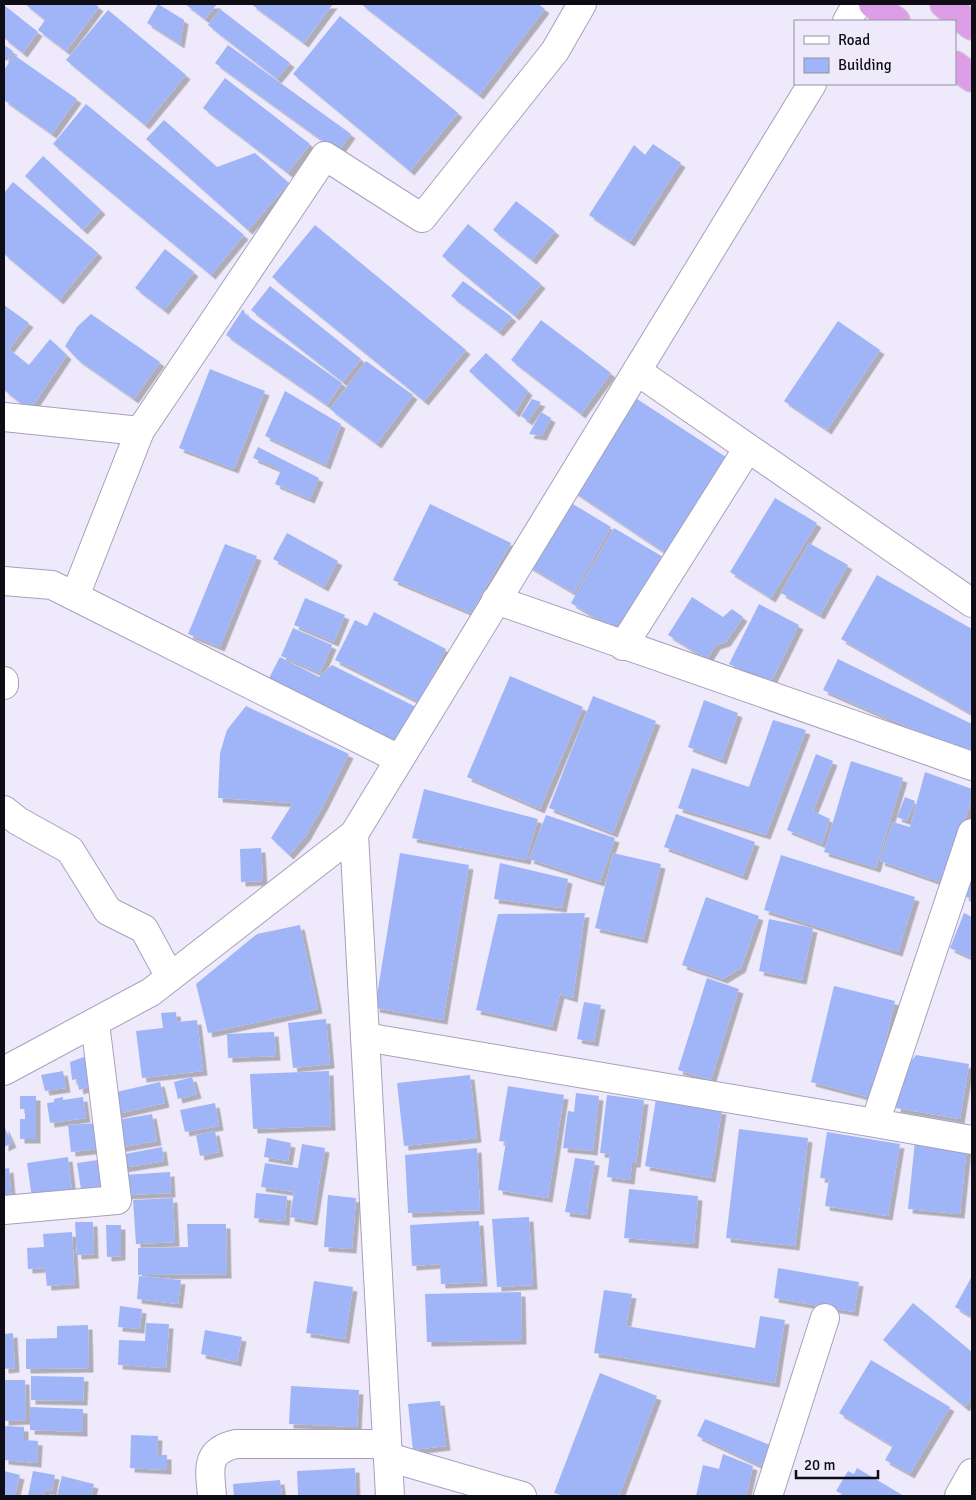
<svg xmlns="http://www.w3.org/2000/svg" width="976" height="1500" viewBox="0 0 976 1500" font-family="Signika,sans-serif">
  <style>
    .building { fill: #9fb5f8; filter: url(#shadow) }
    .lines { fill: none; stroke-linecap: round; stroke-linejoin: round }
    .minor-casing { stroke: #a7a0bb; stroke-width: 30 }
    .tertiary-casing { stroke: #a7a0bb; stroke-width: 30 }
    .trunk-casing { stroke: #cfced0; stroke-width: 30 }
    .minor { stroke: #fff; stroke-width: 28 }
    .tertiary { stroke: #fff; stroke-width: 28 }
    .trunk { stroke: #de9ee7; stroke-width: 28 }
  </style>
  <defs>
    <filter id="shadow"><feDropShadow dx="4.5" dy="4.5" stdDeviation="0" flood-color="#0004"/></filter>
  </defs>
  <rect width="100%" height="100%" fill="#eeeafb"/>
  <path class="building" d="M25 4H95L99 7 66 51 38 30 45 20Z
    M158 4 184 20 180 44 147 23Z
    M185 4H217L205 19Z
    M251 4H333L304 43Z
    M361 4H538L545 9 479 95Z
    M4 5 38 32 23 53 4 38Z
    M220 9 290 63 277 79 208 25Z
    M108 10 186 75 145 125 66 60Z
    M340 16 458 113 410 171 293 74Z
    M4 45 13 51 7 61 4 59Z
    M228 45 351 134 338 152 215 63Z
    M14 55 77 99 52 134 4 100V70Z
    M225 78 310 144 288 173 203 108Z
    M86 104 244 235 211 275 53 144Z
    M164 120 217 167 255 153 289 183 248 230 146 139Z
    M653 144 681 163 630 242 589 215 634 145 645 155Z
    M43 156 101 210 83 230 25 176Z
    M13 182 98 253 59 300 4 254V193Z
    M516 201 555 231 532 260 493 230Z
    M468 224 541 284 515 316 442 256Z
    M315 225 466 350 424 401 272 277Z
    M165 249 194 272 164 310 135 288Z
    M463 281 512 317 499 332 451 296Z
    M270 286 361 359 343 382 251 310Z
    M4 305 29 323 9 349 29 365 50 339 67 355 30 410 4 390Z
    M243 309 246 315 342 383 327 405 226 335Z
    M91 314 160 362 134 399 77 359 65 346 77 327Z
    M541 320 611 373 581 414 511 360Z
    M838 321 880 350 827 430 784 401Z
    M486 353 528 391 515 413 469 371Z
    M366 361 413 395 377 444 330 409Z
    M210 369 265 391 234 469 179 448Z
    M285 391 341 424 326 465 265 436Z
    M634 397 732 461 670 556 573 491Z
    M532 399 541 402 528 421 521 416Z
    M541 412 551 418 542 436 529 434Z
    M258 447 319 478 310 499 275 484 281 470 253 458Z
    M563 498 611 527 574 593 525 564Z
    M775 498 817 523 771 598 730 572Z
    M430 504 511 543 471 613 393 580Z
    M614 528 670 561 626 636 571 603Z
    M287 533 338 561 324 587 273 559Z
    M809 543 848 565 820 615 781 593Z
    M225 544 257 556 220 647 188 634Z
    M877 575 972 629V714L841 639Z
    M692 597 723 617 732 609 743 617 726 642 716 645 707 659 668 635Z
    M305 598 345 615 334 642 294 625Z
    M759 604 799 625 770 684 729 664Z
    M374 612 446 649 419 702 335 660 355 620 367 626Z
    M293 628 332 645 320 673 281 656Z
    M280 657 319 677 332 665 420 709 399 750 267 682Z
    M838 659 972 724V755L823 690Z
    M510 676 583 707 540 809 467 777Z
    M593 696 656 721 613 833 549 808Z
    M704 700 738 713 722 760 688 747Z
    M246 706 349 754 324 804 306 836 289 855 271 838 293 803 218 798 220 753 227 730Z
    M773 720 806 730 766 835 678 808 692 768 749 787Z
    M816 754 833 761 813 811 830 819 822 844 787 830Z
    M851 761 903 778 876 868 824 852Z
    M925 772 972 789V798L943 883 880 861 893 822 910 827Z
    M424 789 538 819 526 860 412 838Z
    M905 797 915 801 907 821 897 817Z
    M676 814 755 842 743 876 664 847Z
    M546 815 615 838 600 882 529 859Z
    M261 848 263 881 241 882 240 849Z
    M400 853 469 865 443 1020 375 1008Z
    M613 853 661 864 643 939 595 928Z
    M781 855 915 897 898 952 764 910Z
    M500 863 568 879 562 908 494 899Z
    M972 871V899L964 896Z
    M706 897 759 916 741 968 723 979 682 965Z
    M585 913 573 998 560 994 552 1027 476 1010 498 914Z
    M964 913 972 917V958L950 948Z
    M769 919 813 928 802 980 759 971Z
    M300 925 318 1009 208 1033 196 984 257 934Z
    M707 978 739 989 711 1080 678 1070Z
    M834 986 895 1001 872 1098 811 1082Z
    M584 1002 601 1005 594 1042 577 1039Z
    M176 1012 177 1022 197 1020 203 1071 142 1078 136 1031 163 1028 161 1013Z
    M326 1019 330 1064 293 1068 288 1023Z
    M274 1032 276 1056 228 1058 227 1034Z
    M92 1054 97 1084 79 1090 77 1079 72 1080 70 1062Z
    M916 1055 969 1064 960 1119 896 1108 902 1072Z
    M63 1071 66 1088 45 1091 41 1075Z
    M329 1071 331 1126 253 1129 250 1074Z
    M470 1075 477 1138 404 1146 397 1083Z
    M192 1077 197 1094 178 1099 174 1082Z
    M160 1082 165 1103 117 1114 112 1093Z
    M508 1086 564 1095 548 1198 498 1190 506 1142 499 1141Z
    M576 1093 599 1096 593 1151 563 1148 568 1111 574 1112Z
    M607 1095 644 1100 636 1163H632L630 1180 607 1177 610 1154 600 1153Z
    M20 1096H36V1139H20V1119H25V1109H20Z
    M63 1097V1100L83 1097 86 1118 50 1123 47 1103 54 1102V1099Z
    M656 1099 722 1110 711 1178 645 1166Z
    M215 1103 219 1126 185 1132 180 1110Z
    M152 1114 157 1141 117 1148 112 1121Z
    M98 1123 100 1149 71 1152 68 1125Z
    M4 1126 12 1143 4 1147Z
    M739 1129 808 1138 795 1246 726 1238Z
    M215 1131 219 1152 200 1156 196 1135Z
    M827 1132 900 1144 888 1216 825 1206 829 1179 820 1178Z
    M267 1138 291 1143 288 1161 264 1157Z
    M915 1141 967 1146 960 1214 908 1209Z
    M302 1144 325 1148 313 1221 290 1217 294 1192 261 1187 265 1163 298 1168Z
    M162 1147 164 1161 122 1168 120 1155Z
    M477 1148 480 1210 408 1213 405 1155Z
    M68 1157 73 1200 33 1205 27 1163Z
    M575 1158 595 1161 586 1215 565 1212Z
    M105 1159 110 1192 82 1196 77 1163Z
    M9 1168 12 1204 4 1205V1169Z
    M170 1172 171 1193 125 1195 123 1175Z
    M629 1189 698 1196 694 1244 624 1238Z
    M256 1193 287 1196 285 1221 254 1218Z
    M328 1195 356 1198 352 1249 324 1247Z
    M173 1198 175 1242 136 1244 133 1200Z
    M529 1217 533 1285 497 1287 492 1219Z
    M479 1221 483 1282 441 1284 440 1264 412 1266 410 1225Z
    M75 1222H93L94 1254 77 1255Z
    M187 1224H226L227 1274 138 1275V1248L188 1247Z
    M106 1225H121V1256L107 1257Z
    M72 1232 75 1284 47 1286 45 1268 28 1269 27 1248 44 1247 43 1234Z
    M778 1268 859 1282 854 1312 774 1298Z
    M139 1276 181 1280 178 1304 137 1299Z
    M972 1276V1317L955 1307Z
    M314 1281 353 1287 345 1339 306 1333Z
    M604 1290 632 1294 626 1326 755 1348 760 1316 785 1320 775 1383 594 1353Z
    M521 1292 522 1340 427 1342 425 1294Z
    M913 1303 972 1352V1397L965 1407 883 1340Z
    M120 1306 142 1309 140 1329 118 1327Z
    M146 1323 169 1324 166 1368 118 1365 119 1340 145 1341Z
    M88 1325 89 1368 26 1369V1339L57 1338V1326Z
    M205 1330 242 1337 237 1362 201 1354Z
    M13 1333 15 1368 4 1369V1334Z
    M871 1360 950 1407 910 1474 885 1460 893 1446 839 1413Z
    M600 1373 657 1396 619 1496H564L554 1493Z
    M31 1376 84 1377 83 1401 31 1400Z
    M4 1380H25L26 1420 4 1421Z
    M291 1386 359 1390 357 1427 289 1424Z
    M440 1401 446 1446 413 1450 408 1404Z
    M30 1407 83 1409V1432L30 1430Z
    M705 1419 770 1445 761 1466 697 1436Z
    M4 1426 24 1427V1440L38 1441 37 1463 4 1460Z
    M131 1435 158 1436 157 1455H167V1470L130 1468Z
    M723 1454 753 1466 746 1496H696L703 1465 719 1469Z
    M355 1468 356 1496H298L297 1471Z
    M857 1468 904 1496H841L842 1494 836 1491 848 1471 854 1474Z
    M4 1471 20 1475 15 1496H4Z
    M33 1471 55 1475 52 1491 45 1490 44 1496H28Z
    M62 1476 94 1484 91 1496H57Z
    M280 1480 282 1496H234L233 1484Z"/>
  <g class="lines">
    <g class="minor-casing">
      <path id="minor" d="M637 371 972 603
        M4 417 140 431 325 156 422 218 555 51 582 4
        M4 581 52 585 399 759
        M75 596 140 431
        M496 600 972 766
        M623 646 748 448
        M4 685V681
        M4 810 18 821 70 850 108 911 144 929 170 977
        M972 833 875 1123 972 1140
        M365 1037 875 1123
        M4 1210 117 1200 95 1023
        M388 1457 522 1496
        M212 1496C210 1470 204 1451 236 1444H387
        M768 1496 825 1318
        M959 1496 972 1473"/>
    </g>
    <g class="tertiary-casing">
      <path id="tertiary" d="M847 21 857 4
        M354 834 390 1496
        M4 1071 151 992 354 834 812 84"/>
    </g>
    <g class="trunk-casing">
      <path id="trunk" d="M873 4 896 21
        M944 4 972 26
        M955 65 972 78"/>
    </g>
    <use href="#minor" class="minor"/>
    <use href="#tertiary" class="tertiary"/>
    <use href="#trunk" class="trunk"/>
  </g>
  <rect width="976" height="1500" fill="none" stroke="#0e0c15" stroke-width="10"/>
  <rect x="794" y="20" width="162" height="65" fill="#eeeafb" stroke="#94919f"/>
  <rect x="804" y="36" width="25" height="8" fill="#ffffff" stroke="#94919f"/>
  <text x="838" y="45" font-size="15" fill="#0e0c15">Road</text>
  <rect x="804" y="58" width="25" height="15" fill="#9fb5f8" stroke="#94919f"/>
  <text x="838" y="70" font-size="15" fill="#0e0c15">Building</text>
  <path d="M796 1470v8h82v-8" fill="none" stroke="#0e0c15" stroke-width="2.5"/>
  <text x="804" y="1470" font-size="15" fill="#0e0c15" stroke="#eeeafb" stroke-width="4" paint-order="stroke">20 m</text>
</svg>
